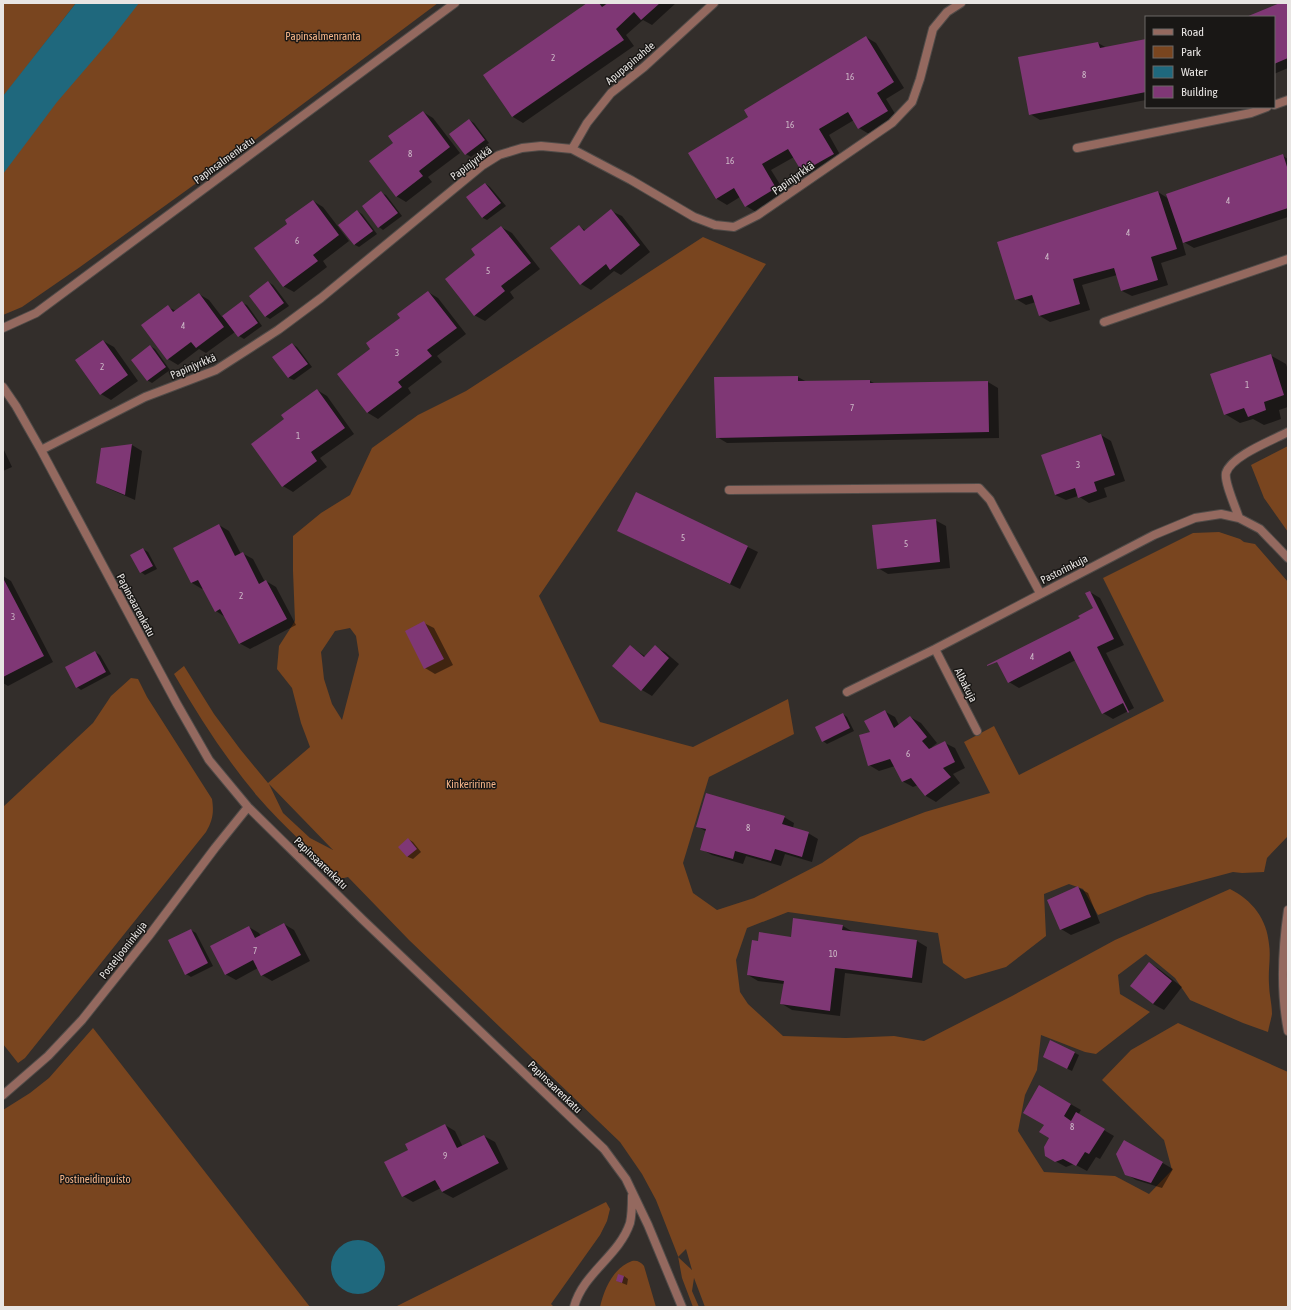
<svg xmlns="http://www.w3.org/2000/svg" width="1291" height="1310" viewBox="0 0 1291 1310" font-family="'Asap Condensed',sans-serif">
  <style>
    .green { fill: #79451f; fill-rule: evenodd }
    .water { fill: #1f687d }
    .shadow { fill: #0007 }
    .building { fill: #7f3775 }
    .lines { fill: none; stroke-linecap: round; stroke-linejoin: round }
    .minor-casing { stroke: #504b48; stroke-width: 10 }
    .minor { stroke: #94695f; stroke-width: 8 }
    .labels { text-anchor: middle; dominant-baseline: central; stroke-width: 3; stroke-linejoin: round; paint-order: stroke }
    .number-label { font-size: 9px; fill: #cebac8 }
    .park-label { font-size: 11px; fill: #f6b589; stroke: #191715 }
    .street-label { font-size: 11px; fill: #e8e5e3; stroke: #191715 }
  </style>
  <rect width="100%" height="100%" fill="#332e2b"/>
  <path class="green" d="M3 3H76L3 97Z
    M122 3H438L216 169 80 267 22 307 3 315V139Z
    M703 237 766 264 539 596 600 722 693 747 788 699 794 734 709 777 683 863 693 893 717 910 754 898 822 863 860 837 925 812 990 793 964 742 994 726 1019 775 1164 701 1103 578 1193 533 1219 532 1240 539 1244 542 1255 544 1288 582V836L1267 858 1264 872 1242 873 1233 872 1147 895 1098 915 1083 889 1069 884 1044 894 1046 936 1006 967 965 979 943 963 938 933 788 912 747 928 736 960 740 992 748 1004 783 1036 846 1038 894 1036 924 1041 1012 996 1115 940 1230 889C1252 900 1267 919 1269 944 1271 957 1268 970 1269 984 1269 994 1272 1004 1272 1014 1271 1020 1269 1026 1268 1032L1243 1023 1190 1000 1175 978 1146 954 1118 975 1120 994 1150 1012 1096 1054 1085 1052 1041 1035 1037 1070 1025 1095 1018 1131 1044 1172 1115 1176 1149 1194 1172 1170 1164 1140 1102 1080 1131 1050 1178 1023 1288 1072V1307H705L694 1278 692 1291 699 1307H693L682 1278 678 1256 656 1200 642 1174 620 1142 409 940 348 877 340 879C313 852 283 826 258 797 226 759 199 717 174 674L184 666 214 714 240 749 268 783 310 747 301 723 292 688 277 669 279 646 295 621 293 571V536L321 513 350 495 372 448 418 415 466 391ZM350 628 356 636 359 655 342 720 332 704 324 679 321 652 335 631ZM269 784 333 850 310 838 283 813ZM686 1249 692 1270 678 1257Z
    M1288 446V532L1264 498 1251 465Z
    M131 678 138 679 147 697 212 799C214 812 213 820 206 832L25 1058 18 1063 3 1044V807L93 723 111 696Z
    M93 1028 310 1307H3V1110L30 1093 49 1078Z
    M606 1202 610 1209 607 1221 600 1235 551 1304 554 1307H395Z
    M632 1261C637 1260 641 1262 644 1266L656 1307H600C604 1289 614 1267 632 1261Z"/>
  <path class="water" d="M76 3H139L112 38 57 102 3 174V96Z
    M331 1267a27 27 0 1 1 54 0a27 27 0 1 1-54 0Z"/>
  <path class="shadow" d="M588 3H603L606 5 609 3H676L652 25 643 20 626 35 634 46 523 123 513 117Z
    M1283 3H1288V68L1274 74V17H1249Z
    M866 37 876 43 904 88 886 99 897 117 869 134 859 128 854 120 829 135 843 160 813 178 803 172 794 157 771 170 786 194 756 212 746 206 740 197 727 205 717 199 689 153 750 117Z
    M1146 40V100L1040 120 1030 114 1098 43 1107 48Z
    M423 112 433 118 460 153 428 177 432 182 406 202 396 196 395 144Z
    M469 120 474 123 489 143 471 157 466 154 451 134Z
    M1283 156 1288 159V217L1194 248 1182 241 1186 255 1161 263 1168 285 1132 296 1122 291 1117 275 1082 285 1090 310 1050 322 1040 316 1036 302 1026 305 1016 299 1158 192 1169 199Z
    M486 184 490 187 506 206 487 220 483 218 468 198Z
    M381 193 386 195 402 216 383 230 379 227Z
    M313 201 323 207 349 241 323 261 327 267 294 292 283 286 288 224Z
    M357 211 362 214 377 234 359 247 355 245Z
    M611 211 622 216 650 252 621 275 614 271 591 290 581 284 579 226 586 231Z
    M501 227 512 233 540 269 510 292 514 298 485 321 474 315 477 256Z
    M268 282 273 285 289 306 270 319 265 316Z
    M428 292 438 298 466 334 437 356 442 362 408 388 411 393 378 419 368 413 339 374 372 349 401 318Z
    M199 294 209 300 222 317 242 303 247 305 262 326 244 339 239 336 235 332 206 353 199 349 178 365 168 359V307L176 311Z
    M103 341 114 347 138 381 111 400 101 394Z
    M292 344 297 347 312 367 294 380 289 378 274 357Z
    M150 346 155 349 170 370 152 383 147 380Z
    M1270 355 1286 364 1288 370V407L1279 410 1281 419 1264 425 1253 419 1240 423 1225 414Z
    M798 377 807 382 870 381 876 384 988 382 998 388 999 438 727 443 717 437Z
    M317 390 327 396 354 434 320 458 327 467 293 492 283 486 285 420Z
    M1101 435 1111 441 1125 481 1104 488 1107 497 1089 503 1078 496 1066 500 1055 495Z
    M132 445 142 451 135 500 107 488 97 482 102 449Z
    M3 448 12 467 3 471Z
    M636 493 758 552 740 589 618 531Z
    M935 520 946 526 950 568 888 574 878 568Z
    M219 525 229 531 241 554 242 553 253 559 265 582 266 581 276 587 296 625 250 649 239 643 225 617 216 611 204 588 202 589 192 583 174 549Z
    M143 549 148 552 157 569 145 575 141 572Z
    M3 576 11 581 53 662 8 686 3 683Z
    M1090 592 1100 598 1124 645 1106 653 1134 708 1113 719 1103 713 1076 660 1019 688 1009 682 1094 609Z
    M424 623 434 628 453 665 435 674 425 668Z
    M630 646 646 657 655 647 665 652 679 664 652 696 642 690Z
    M95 652 100 655 111 674 81 690 77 687Z
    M884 711 895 717 899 725 910 717 921 723 937 743 932 747 933 749 945 743 955 748 965 768 953 774 960 783 936 802 926 796 918 785 913 787 902 781 895 766 879 771 869 765 871 733Z
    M843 714 847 717 854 731 827 744 823 741Z
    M784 817 794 823 793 828 808 833 818 839 812 862 785 854 781 866 746 856 743 864 712 855 701 849 707 832 697 826Z
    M408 839 413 842 421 852 413 859 408 857 399 847Z
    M1077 887 1088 893 1100 923 1071 935 1061 929Z
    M794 919 843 926 853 932 917 941 927 947 922 983 845 973 840 1016 792 1010 782 1004 784 984 758 981 748 975 759 942 792 938Z
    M284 924 294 930 310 961 272 981 262 975 258 968 236 980 225 974 249 927 259 933 261 936Z
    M191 930 196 933 213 966 191 977 186 974Z
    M1149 963 1159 969 1182 987 1164 1010 1153 1004 1131 986Z
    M1075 1053 1079 1055 1072 1071 1049 1060Z
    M1039 1086 1081 1110 1078 1115 1114 1136 1100 1159 1096 1157 1087 1171 1074 1164 1066 1167 1046 1156 1051 1138 1045 1125Z
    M445 1125 455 1131 463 1147 484 1136 495 1142 508 1169 453 1198 442 1192 441 1188 413 1202 403 1196 409 1150Z
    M1125 1141 1173 1169 1162 1188 1136 1180 1126 1174Z
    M624 1276 628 1279 627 1285 617 1281Z"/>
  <path class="building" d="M587 3H599L602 7 608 3H660L641 20 634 12 616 29 624 40 512 117 483 75Z
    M1280 3H1288V58L1274 64V17H1246Z
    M866 36 894 82 877 93 888 111 858 129 848 112 819 129 834 154 802 172 788 149 762 164 776 188 745 207 734 188 716 199 688 153 748 117 744 110Z
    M1146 39V92L1029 115 1018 57 1098 42 1100 48Z
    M423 111 450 147 419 171 423 176 396 197 369 161 393 143 388 136Z
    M469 119 485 140 465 155 449 134Z
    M1283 154 1288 170V208L1183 243 1166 194Z
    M485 183 501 203 482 218 466 197Z
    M381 191 398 213 378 228 362 206Z
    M1158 191 1177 249 1151 257 1158 280 1121 291 1114 268 1073 279 1080 304 1039 316 1032 295 1015 300 997 242Z
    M313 200 339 235 313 255 318 261 283 287 254 248 287 224 285 220Z
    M611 209 640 245 610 270 606 264 580 285 550 248 579 225 584 231Z
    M357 210 373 231 354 245 338 225Z
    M501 226 531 263 501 286 505 291 474 316 445 279 475 255 471 249Z
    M268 281 284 303 265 317 249 296Z
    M428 291 457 328 427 350 432 356 398 382 402 387 367 413 337 374 370 349 366 343 400 318 397 314Z
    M199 293 224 327 196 348 191 342 167 360 141 325 168 305 173 312Z
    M242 301 258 323 238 337 222 316Z
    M103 340 128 375 100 395 75 360Z
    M292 343 308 364 288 378 272 357Z
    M150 345 166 367 147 381 131 360Z
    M1271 354 1284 395 1264 402 1266 410 1248 417 1244 408 1224 415 1210 374Z
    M798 376V381L870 380V383L988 381 989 432 716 438 714 377Z
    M317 389 345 428 311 452 317 461 282 487 251 444 284 419 281 415Z
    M1101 434 1115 475 1094 482 1097 491 1078 498 1075 488 1055 495 1041 455Z
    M132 444 125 495 96 483 101 448Z
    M636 492 748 546 730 584 617 531Z
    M936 519 940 562 877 569 872 525Z
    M219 524 235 556 243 552 259 584 266 580 287 619 239 644 220 609 215 612 198 580 191 583 173 548Z
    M143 548 153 566 140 573 130 555Z
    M3 578 44 656 3 677Z
    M1090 591 1114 639 1097 647 1129 712 1128 713 1123 703 1102 714 1070 651 1008 683 997 662 987 666V665L1080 618 1078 616 1093 608 1085 593Z
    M424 621 444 659 424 669 405 631Z
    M630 645 644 657 655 645 669 658 641 691 612 666Z
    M95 651 106 672 76 688 65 667Z
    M885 710 894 728 910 716 927 737 922 741 929 749 945 741 955 762 943 768 951 777 925 796 911 778 902 782 890 759 868 766 859 735 870 732 864 721Z
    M843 713 850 728 822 742 815 727Z
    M706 793 785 816 782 824 809 832 802 857 775 849 771 861 735 851 733 859 700 850 706 829 696 827Z
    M408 838 417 849 407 857 398 847Z
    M1078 886 1091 917 1060 930 1047 900Z
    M793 918 843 925 842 930 917 940 912 978 835 968 830 1011 780 1004 784 981 747 975 752 940 758 941 759 932 791 937Z
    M284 923 301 955 261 976 253 960 225 975 210 946 249 926 255 938Z
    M191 929 208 963 185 975 168 940Z
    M1149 962 1172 981 1153 1004 1130 986Z
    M1050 1040 1075 1052 1067 1069 1043 1057Z
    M1039 1085 1071 1104 1064 1116 1071 1121 1076 1112 1105 1129 1089 1154 1085 1152 1076 1166 1063 1159 1055 1162 1045 1156 1044 1147 1049 1138 1039 1132 1044 1125 1023 1113Z
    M445 1124 457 1148 484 1135 499 1163 442 1192 435 1180 402 1197 384 1162 408 1150 405 1144Z
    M1124 1140 1163 1162 1151 1183 1125 1175 1116 1154Z
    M618 1274 624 1276 622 1283 616 1281Z"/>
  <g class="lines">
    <g class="minor-casing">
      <path id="minor" d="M1274 105 1288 100
        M1077 148 1251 113 1267 107
        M572 149 587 123 611 93 644 67 714 3
        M1104 322 1288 259
        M3 328 36 313 455 3
        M3 387 16 406 41 450 177 704 209 760 248 807 363 920 604 1149 626 1179 648 1225 682 1307
        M41 450 145 397 216 370 278 330 321 298 483 165 499 155 522 148 541 146 572 149 631 180 694 217 715 225 734 227 758 215 892 123 912 102 920 79 933 29 947 12 961 3
        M729 490 979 488 990 500 1040 593
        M1239 518C1236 508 1224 482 1226 473 1231 456 1273 440 1288 432
        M935 649 977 731
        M847 692 935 649 1154 535 1195 518 1221 514 1239 518 1260 529 1288 558
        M1288 910C1282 951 1280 990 1288 1031
        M3 1095 48 1056 82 1020 148 937 215 848 248 807
        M574 1307C583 1273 619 1256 630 1223 632 1214 632 1205 632 1196"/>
    </g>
    <use href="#minor" class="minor"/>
  </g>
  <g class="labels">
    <g class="number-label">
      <text x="553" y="58">2</text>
      <text x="1084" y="75">8</text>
      <text x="850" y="77">16</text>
      <text x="790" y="125">16</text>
      <text x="410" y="154">8</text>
      <text x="730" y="161">16</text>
      <text x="1228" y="201">4</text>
      <text x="1128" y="233">4</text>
      <text x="297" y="241">6</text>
      <text x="1047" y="257">4</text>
      <text x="488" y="271">5</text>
      <text x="183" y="326">4</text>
      <text x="397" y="353">3</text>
      <text x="102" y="367">2</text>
      <text x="1247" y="385">1</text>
      <text x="852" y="408">7</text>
      <text x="298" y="436">1</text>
      <text x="1078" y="465">3</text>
      <text x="683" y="538">5</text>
      <text x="906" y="544">5</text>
      <text x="241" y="596">2</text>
      <text x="13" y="617">3</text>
      <text x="1032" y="657">4</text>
      <text x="908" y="754">6</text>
      <text x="748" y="828">8</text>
      <text x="255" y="951">7</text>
      <text x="833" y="954">10</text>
      <text x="1072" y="1127">8</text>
      <text x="445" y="1156">9</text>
    </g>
    <g class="park-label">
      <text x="323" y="36">Papinsalmenranta</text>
      <text x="471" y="784">Kinkeririnne</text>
      <text x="95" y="1179">Postineidinpuisto</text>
    </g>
    <g class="street-label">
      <text transform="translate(630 63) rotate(-40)">Apupapinahde</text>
      <text transform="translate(224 160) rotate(-36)">Papinsalmenkatu</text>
      <text transform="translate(471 163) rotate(-37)">Papinjyrkkä</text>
      <text transform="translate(793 178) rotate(-35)">Papinjyrkkä</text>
      <text transform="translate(193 366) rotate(-23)">Papinjyrkkä</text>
      <text transform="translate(1064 569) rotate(-27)">Pastorinkuja</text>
      <text transform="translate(136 605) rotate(62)">Papinsaarenkatu</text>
      <text transform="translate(966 685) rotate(63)">Albakuja</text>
      <text transform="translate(321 863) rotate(44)">Papinsaarenkatu</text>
      <text transform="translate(123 950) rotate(-52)">Posteljooninkuja</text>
      <text transform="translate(555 1087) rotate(44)">Papinsaarenkatu</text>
    </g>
  </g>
  <rect width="1291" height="1310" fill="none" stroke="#e8e5e3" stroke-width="8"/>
  <rect x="1145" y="16" width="130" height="92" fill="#191715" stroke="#6c6967"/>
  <rect x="1153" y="29" width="20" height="6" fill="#94695f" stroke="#6c6967"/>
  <text x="1181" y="36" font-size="12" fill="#e8e5e3">Road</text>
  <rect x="1153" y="46" width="20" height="12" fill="#79451f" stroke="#6c6967"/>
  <text x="1181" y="56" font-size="12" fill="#e8e5e3">Park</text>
  <rect x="1153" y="66" width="20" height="12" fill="#1f687d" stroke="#6c6967"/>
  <text x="1181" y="76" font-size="12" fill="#e8e5e3">Water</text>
  <rect x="1153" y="86" width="20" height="12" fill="#7f3775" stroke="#6c6967"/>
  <text x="1181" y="96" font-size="12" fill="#e8e5e3">Building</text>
</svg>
